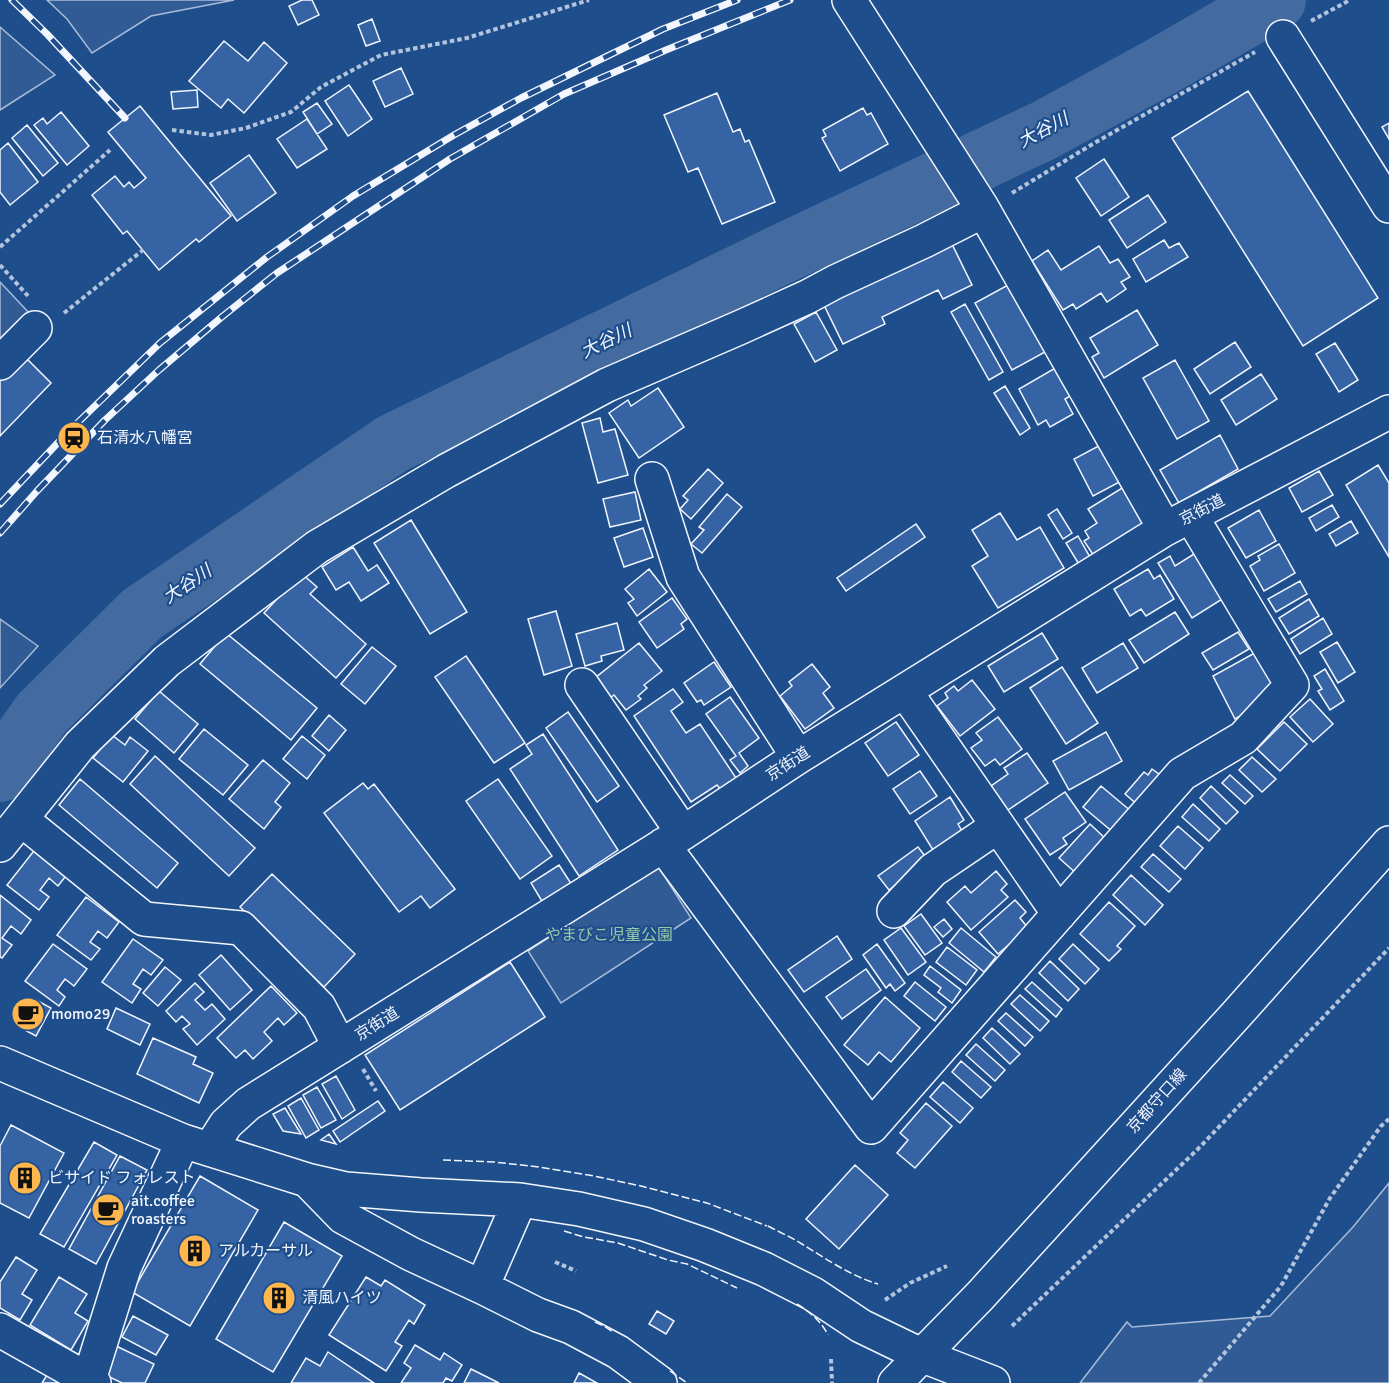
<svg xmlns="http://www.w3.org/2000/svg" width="1389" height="1383" viewBox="0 0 1389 1383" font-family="Signika,'Noto Sans JP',sans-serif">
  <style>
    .built { fill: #305b95; stroke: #a8bbd7; stroke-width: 1.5 }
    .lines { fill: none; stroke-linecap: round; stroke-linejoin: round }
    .river { stroke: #446ba0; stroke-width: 60 }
    .building { fill: #3563a3; stroke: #f2f6ff; stroke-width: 1.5 }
    .minor-casing { stroke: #f2f6ff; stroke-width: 36 }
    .major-casing { stroke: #f2f6ff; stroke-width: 36 }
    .path { stroke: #b3c4dc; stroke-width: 4; stroke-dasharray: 4.5 3; stroke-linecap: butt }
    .minor { stroke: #1f4e8c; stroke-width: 33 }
    .major { stroke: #1f4e8c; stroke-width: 33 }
    .rail-casing { stroke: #f2f6ff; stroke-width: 7 }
    .rail { stroke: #1f4e8c; stroke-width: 4.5; stroke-dasharray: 14; stroke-linecap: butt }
    .fence { stroke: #f2f6ff; stroke-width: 1.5; stroke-dasharray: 8 3; stroke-linecap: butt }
    .labels { text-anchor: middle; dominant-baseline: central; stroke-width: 4.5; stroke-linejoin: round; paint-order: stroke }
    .poi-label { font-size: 16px; fill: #f2f6ff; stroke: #1f4e8c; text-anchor: start }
    .street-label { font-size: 16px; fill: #f2f6ff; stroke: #1f4e8c }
    .park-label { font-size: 16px; fill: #97c8a6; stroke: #1f4e8c }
    .water-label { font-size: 18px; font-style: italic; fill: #f2f6ff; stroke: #1f4e8c }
  </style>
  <rect width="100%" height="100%" fill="#1f4e8c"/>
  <path class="built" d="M47 0H234L151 16 92 53 67 19Z
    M0 27 55 75 0 110Z
    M0 282 30 314 0 342Z
    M0 619 38 646 0 688Z
    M658 866 691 918 561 1003 528 951Z
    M1389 1183V1383H1080L1127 1322 1132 1327 1270 1316 1353 1227Z"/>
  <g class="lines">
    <path class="river" d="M0 772 42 713 142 614 392 444 786 252 1043 131 1164 65 1276 0"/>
  </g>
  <path class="building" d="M302 0H312L319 15 298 25 289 6Z
    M372 19 380 41 366 46 358 25Z
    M224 41 248 61 264 42 287 63 244 113 228 99 221 108 189 81Z
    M401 68 413 94 385 107 373 81Z
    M349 85 372 119 348 136 325 101Z
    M197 90 198 107 173 109 171 92Z
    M1248 91 1378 298 1303 346 1172 138Z
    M717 93 733 132 740 129 745 142 749 140 775 202 722 224 698 168 688 172 664 115Z
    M317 103 332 124 317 134 303 112Z
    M140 106 231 216 199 242 196 239 159 270 127 231 123 234 92 195 115 176 124 187 129 182 134 188 146 178 108 132Z
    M863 108 867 115 871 113 888 144 840 171 822 138 826 136 823 130Z
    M61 112 89 146 67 165 34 125 43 118 47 124Z
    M307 119 327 149 297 168 277 139Z
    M1389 123V139L1382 127Z
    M27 125 58 163 43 176 12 138Z
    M8 143 38 182 10 205 0 192V150Z
    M249 155 276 193 237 221 210 183Z
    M1104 159 1129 197 1101 216 1076 178Z
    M1148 195 1166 222 1127 248 1109 220Z
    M950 240 972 285 943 299 938 290 882 317 885 324 843 344 823 303Z
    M1164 240 1169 248 1179 243 1188 257 1146 282 1133 259Z
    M1099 246 1110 263 1118 259 1130 277 1121 282 1126 289 1107 302 1101 293 1076 309 1073 304 1063 310 1032 261 1048 250 1061 270Z
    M1008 285 1045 352 1012 370 975 303Z
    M965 304 1003 372 989 380 951 312Z
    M1137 310 1158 345 1104 378 1092 357 1099 353 1090 338Z
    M816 312 837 350 815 362 794 324Z
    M1235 342 1251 367 1210 394 1194 369Z
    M1335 343 1358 380 1339 392 1316 354Z
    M25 357 51 383 0 436V381Z
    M1175 360 1209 421 1177 439 1143 378Z
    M1057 367 1072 395 1065 399 1073 414 1050 427 1046 420 1038 425 1019 389Z
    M1261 374 1277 399 1236 425 1221 400Z
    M1005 386 1030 428 1020 435 994 393Z
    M658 388 684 427 639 458 609 413 628 400 631 406Z
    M600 418 603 432 615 429 628 475 598 483 582 423Z
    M1220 435 1238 469 1179 503 1160 470Z
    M1108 441 1127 478 1093 496 1074 459Z
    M1378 465 1389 483V557L1346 485Z
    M708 469 723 483 691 519 680 509 688 500 683 496Z
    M1319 471 1333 495 1302 512 1289 488Z
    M1127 485 1149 520 1096 559 1084 541 1089 538 1085 531 1097 523 1088 509Z
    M635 492 641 520 610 527 603 499Z
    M727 494 742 507 702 553 691 544 704 530 699 527Z
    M1332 505 1339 517 1316 531 1309 518Z
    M1057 509 1072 533 1063 539 1048 515Z
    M1259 510 1276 541 1246 558 1228 528Z
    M1000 513 1017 540 1040 527 1064 568 998 608 972 566 988 556 972 530Z
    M411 520 467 612 430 634 374 543Z
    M1351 521 1358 533 1336 546 1329 534Z
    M916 524 925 537 846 591 837 578Z
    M643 528 653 557 624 567 614 538Z
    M1078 536 1091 559 1080 566 1066 543Z
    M1279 544 1295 573 1264 591 1250 566 1260 560 1258 556Z
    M353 547 368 571 377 565 389 583 361 601 349 582 336 590 322 567Z
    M1194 554 1227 596 1192 618 1158 563 1170 556 1175 566Z
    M649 569 667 592 637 616 628 603 634 599 625 589Z
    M1148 569 1154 579 1160 575 1174 599 1146 616 1141 609 1130 616 1114 589Z
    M301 573 317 587 310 594 366 644 336 678 264 613Z
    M1300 581 1307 594 1276 612 1268 599Z
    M672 598 687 619 681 624 684 629 657 648 639 622Z
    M1309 599 1319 616 1289 634 1279 618Z
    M556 611 572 666 544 675 528 619Z
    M1175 612 1189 634 1144 663 1129 640Z
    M1323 618 1332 634 1300 654 1291 639Z
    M617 623 624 650 601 656 602 661 585 666 576 634Z
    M1238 632 1249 649 1213 670 1202 653Z
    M226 633 317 708 291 740 200 664Z
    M1042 633 1058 659 1004 692 988 666Z
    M1337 642 1355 672 1338 683 1320 652Z
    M639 643 662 671 644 685 647 688 638 696 641 699 626 710 614 695 610 698 595 678Z
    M1123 643 1138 668 1097 693 1082 668Z
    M372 647 396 666 365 704 341 684Z
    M1260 650 1281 690 1250 706 1251 710 1235 719 1213 676Z
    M466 656 525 743 494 763 435 677Z
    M714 662 731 687 704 705 701 700 697 702 684 683Z
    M812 664 830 687 823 693 834 708 805 729 780 696 792 686 789 682Z
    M1062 667 1098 723 1066 744 1030 688Z
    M1325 669 1344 701 1330 710 1318 691 1322 689 1314 676Z
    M972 680 995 709 960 736 937 706 948 698 945 693 954 686 958 691Z
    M673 689 683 702 671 711 686 733 700 724 738 781 723 792 717 785 691 802 634 716Z
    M159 691 198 724 174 753 135 719Z
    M730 697 759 738 739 753 748 766 740 773 730 760 736 756 706 714Z
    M1310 699 1333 724 1313 742 1290 717Z
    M568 712 619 786 597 802 546 728Z
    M329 715 346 730 329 751 312 736Z
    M998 717 1022 749 1000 765 995 759 985 766 971 748 982 740 976 733Z
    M896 722 919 755 888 776 865 743Z
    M1284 722 1307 744 1280 771 1257 749Z
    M204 729 248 765 223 795 179 759Z
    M1106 732 1122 761 1069 790 1053 761Z
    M543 734 618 850 579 876 510 769 532 754 526 745Z
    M112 735 125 745 130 737 148 751 123 782 93 758Z
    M302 736 325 755 307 779 283 759Z
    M1027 753 1048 783 1008 810 991 786 1008 774 1004 768Z
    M155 756 255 848 229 876 130 784Z
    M1252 757 1276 779 1262 792 1239 770Z
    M263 760 290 783 275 802 281 807 264 829 229 799Z
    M1152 769 1163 777 1139 806 1125 794 1144 772 1148 775Z
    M920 771 937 796 910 814 893 789Z
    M1230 775 1253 796 1245 804 1222 783Z
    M80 779 178 863 157 888 59 805Z
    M498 779 552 856 520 879 466 801Z
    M363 783 368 789 374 784 455 889 430 908 421 896 399 912 324 813Z
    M1101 786 1132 812 1114 833 1083 807Z
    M1211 786 1238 812 1226 824 1200 798Z
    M1065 792 1086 822 1063 838 1067 844 1050 855 1025 819Z
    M950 797 964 820 958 824 962 831 933 850 915 821Z
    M1193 804 1220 829 1209 841 1182 817Z
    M1090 824 1108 841 1077 874 1059 858Z
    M1178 826 1203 848 1185 869 1160 846Z
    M37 847 69 872 58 886 49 878 40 890 49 897 39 910 7 885Z
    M918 847 928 860 889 890 878 876Z
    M1153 854 1181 879 1169 892 1141 867Z
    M559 865 572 885 543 903 531 883Z
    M996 871 1007 884 1001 890 1008 897 971 930 947 902 965 886 971 893Z
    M272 874 355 954 324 987 240 907Z
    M1131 875 1163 905 1145 925 1113 895Z
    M0 895 31 920 21 934 11 926 2 938 12 945 2 958 0 957Z
    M86 897 119 922 107 938 98 931 90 942 100 949 91 960 57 935Z
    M1015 900 1026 912 1020 918 1028 928 998 954 979 932Z
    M1109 902 1135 926 1117 946 1121 949 1109 961 1080 934Z
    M921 914 942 943 925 955 904 926Z
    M944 919 952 929 943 937 934 927Z
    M901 928 926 962 908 975 884 940Z
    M961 928 996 957 984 972 949 943Z
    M837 936 852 959 804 992 788 970Z
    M133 939 163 960 151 975 143 969 133 984 141 989 132 1003 102 982Z
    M53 944 87 969 74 986 65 979 57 990 65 997 59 1006 25 981Z
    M877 944 905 983 895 991 890 984 886 988 863 955Z
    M1073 944 1099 969 1085 984 1059 959Z
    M947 947 977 970 966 985 936 962Z
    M221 955 252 990 230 1010 199 975Z
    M1050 961 1079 989 1068 1001 1039 973Z
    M510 962 545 1017 400 1110 365 1055Z
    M930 966 961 990 952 1003 938 992 941 988 924 975Z
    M165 967 181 980 158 1006 143 993Z
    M866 969 881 990 842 1019 826 997Z
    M915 982 946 1007 935 1021 904 996Z
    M1032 982 1062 1009 1056 1017 1025 989Z
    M195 983 204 992 195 1000 205 1010 212 1004 225 1019 197 1045 183 1029 190 1024 182 1016 176 1022 166 1011Z
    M271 986 297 1013 284 1025 278 1018 264 1032 272 1041 253 1059 245 1050 236 1058 217 1038Z
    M1020 995 1049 1021 1040 1031 1011 1004Z
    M885 997 920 1028 891 1062 879 1052 868 1065 844 1045Z
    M34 999 51 1008 36 1036 19 1027Z
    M116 1008 150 1024 140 1045 107 1029Z
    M1006 1013 1033 1037 1025 1046 998 1021Z
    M992 1028 1020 1054 1010 1064 983 1038Z
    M153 1038 196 1057 193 1064 213 1073 199 1103 137 1074Z
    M976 1044 1005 1070 995 1081 966 1055Z
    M961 1061 991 1087 981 1098 952 1072Z
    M336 1076 355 1110 342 1119 322 1084Z
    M943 1082 973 1108 960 1123 930 1097Z
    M317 1087 336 1120 321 1128 303 1095Z
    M301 1098 319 1130 306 1138 288 1106Z
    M378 1101 385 1111 340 1142 333 1131Z
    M926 1103 952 1126 915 1168 897 1153 908 1140 900 1133Z
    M285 1108 301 1134 283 1131 273 1114Z
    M11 1125 64 1153 29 1218 0 1203V1146Z
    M329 1134 336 1144 321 1140Z
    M94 1142 117 1155 64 1247 40 1234Z
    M120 1156 147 1170 96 1264 69 1249Z
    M855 1165 888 1195 839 1249 806 1219Z
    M200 1176 258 1210 190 1326 132 1292Z
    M284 1222 342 1256 273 1372 216 1339Z
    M16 1257 37 1270 22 1294 32 1300 20 1320 0 1308V1282Z
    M59 1277 87 1294 75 1313 88 1321 71 1350 30 1325Z
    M366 1277 381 1286 385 1280 425 1305 414 1324 409 1320 395 1342 402 1346 386 1371 329 1335Z
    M657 1311 674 1321 666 1334 649 1324Z
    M133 1316 168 1335 156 1355 122 1337Z
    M114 1345 154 1364 145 1383H122L101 1373Z
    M415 1345 440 1360 444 1353 462 1365 452 1381 446 1378 443 1383H401L411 1368 404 1363Z
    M328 1352 374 1383H291L306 1358 320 1366Z
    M471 1369 499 1383H464Z
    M579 1373 597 1383H574Z
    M47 1375 61 1383H42Z"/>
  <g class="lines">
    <g class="minor-casing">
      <path id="minor" d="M849 0 981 206 1165 529
        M1283 37 1389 206
        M0 363 35 328
        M652 479 683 577 798 757
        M582 685 683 833
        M905 691 1059 914
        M21 819 144 919 241 928 319 1007 340 1047
        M0 845 80 745 167 661 317 547 446 471 607 385 741 327 807 297 835 282 924 241 983 211
        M663 845 871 1127 1182 774 1243 738 1292 685 1191 516
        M894 911 933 870 998 826
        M0 1063 183 1141 307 1180 346 1189 421 1195 520 1200 579 1209 644 1224 705 1245 764 1269 813 1294 861 1326 921 1355
        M210 1149 226 1124 248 1104 683 833 798 757 1165 529 1389 412
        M307 1180 343 1217 411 1254 482 1287 538 1315 571 1327 618 1352 660 1383
        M482 1287 520 1200
        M0 1330 94 1383
        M88 1383 124 1268 183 1141"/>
    </g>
    <g class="major-casing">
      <path id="major" d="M921 1355 993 1383
        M895 1383 980 1296 1235 1016 1389 843"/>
    </g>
    <path class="path" d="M1311 21 1350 0
      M172 130 211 135 246 128 291 112 321 87 381 55 467 38 589 0
      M1012 193 1096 142 1255 52
      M0 247 110 150
      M0 265 28 296
      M64 313 143 250
      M363 1069 376 1091
      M555 1262 576 1271
      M885 1300 910 1283 947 1266
      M1012 1326 1197 1150 1389 948
      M831 1359 832 1383
      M1199 1383 1281 1286 1330 1198 1381 1126 1389 1119"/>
    <use href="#minor" class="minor"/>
    <use href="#major" class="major"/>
    <g class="rail-casing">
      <path id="rail" d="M12 0 47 34 125 118
        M0 504 68 432 160 343 267 257 353 196 454 135 521 98 663 29 737 0
        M0 533 37 491 105 420 159 370 223 316 277 273 450 159 564 94 666 50 790 0"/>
    </g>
    <use href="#rail" class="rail"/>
    <path class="fence" d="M443 1160 494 1162 539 1167 594 1176 641 1186 707 1203 767 1226
      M768 1226C779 1232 791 1237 802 1244 826 1259 851 1276 878 1284
      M564 1231 584 1237 618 1243 668 1260 687 1264 737 1288
      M797 1304C810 1312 821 1321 828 1335
      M595 1322 604 1326 613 1332
      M670 1371 687 1383"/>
  </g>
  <defs>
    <g id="station-disc" transform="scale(1.725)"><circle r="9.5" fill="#ffb74d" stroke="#1f4e8c"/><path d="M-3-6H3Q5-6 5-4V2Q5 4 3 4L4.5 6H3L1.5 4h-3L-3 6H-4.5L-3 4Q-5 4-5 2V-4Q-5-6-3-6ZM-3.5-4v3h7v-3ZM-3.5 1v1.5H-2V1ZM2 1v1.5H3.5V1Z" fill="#111"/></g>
    <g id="cafe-disc" transform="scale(1.725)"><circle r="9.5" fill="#ffb74d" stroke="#1f4e8c"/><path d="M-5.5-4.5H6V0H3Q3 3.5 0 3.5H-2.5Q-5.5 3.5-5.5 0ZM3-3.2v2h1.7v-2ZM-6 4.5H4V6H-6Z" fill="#111"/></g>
    <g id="building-disc" transform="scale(1.725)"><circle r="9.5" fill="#ffb74d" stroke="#1f4e8c"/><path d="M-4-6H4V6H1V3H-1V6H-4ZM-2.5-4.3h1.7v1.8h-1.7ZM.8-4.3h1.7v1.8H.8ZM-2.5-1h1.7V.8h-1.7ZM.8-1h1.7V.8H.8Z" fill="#111"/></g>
  </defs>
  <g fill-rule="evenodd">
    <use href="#station-disc" x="74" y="438"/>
    <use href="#cafe-disc" x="28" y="1014"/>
    <use href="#building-disc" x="25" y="1178"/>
    <use href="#cafe-disc" x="108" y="1210"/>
    <use href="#building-disc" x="195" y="1251"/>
    <use href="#building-disc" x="279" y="1298"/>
  </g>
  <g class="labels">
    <g class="poi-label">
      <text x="97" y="438">石清水八幡宮</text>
      <text x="51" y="1014">momo29</text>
      <text x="48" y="1178">ビサイド フォレスト</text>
      <text x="131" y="1201">ait.coffee<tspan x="131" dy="18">roasters</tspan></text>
      <text x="218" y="1251">アルカーサル</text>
      <text x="302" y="1298">清風ハイツ</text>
    </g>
    <g class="street-label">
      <text transform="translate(1202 510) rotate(-27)">京街道</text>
      <text transform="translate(788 764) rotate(-33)">京街道</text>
      <text transform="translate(377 1024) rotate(-32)">京街道</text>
      <text transform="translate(1157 1101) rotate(-48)">京都守口線</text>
    </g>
    <g class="park-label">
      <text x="609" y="935">やまびこ児童公園</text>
    </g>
    <g class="water-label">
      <text transform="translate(1043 130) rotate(-28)">大谷川</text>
      <text transform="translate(606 341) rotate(-26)">大谷川</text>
      <text transform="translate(187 584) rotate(-34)">大谷川</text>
    </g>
  </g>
</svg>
